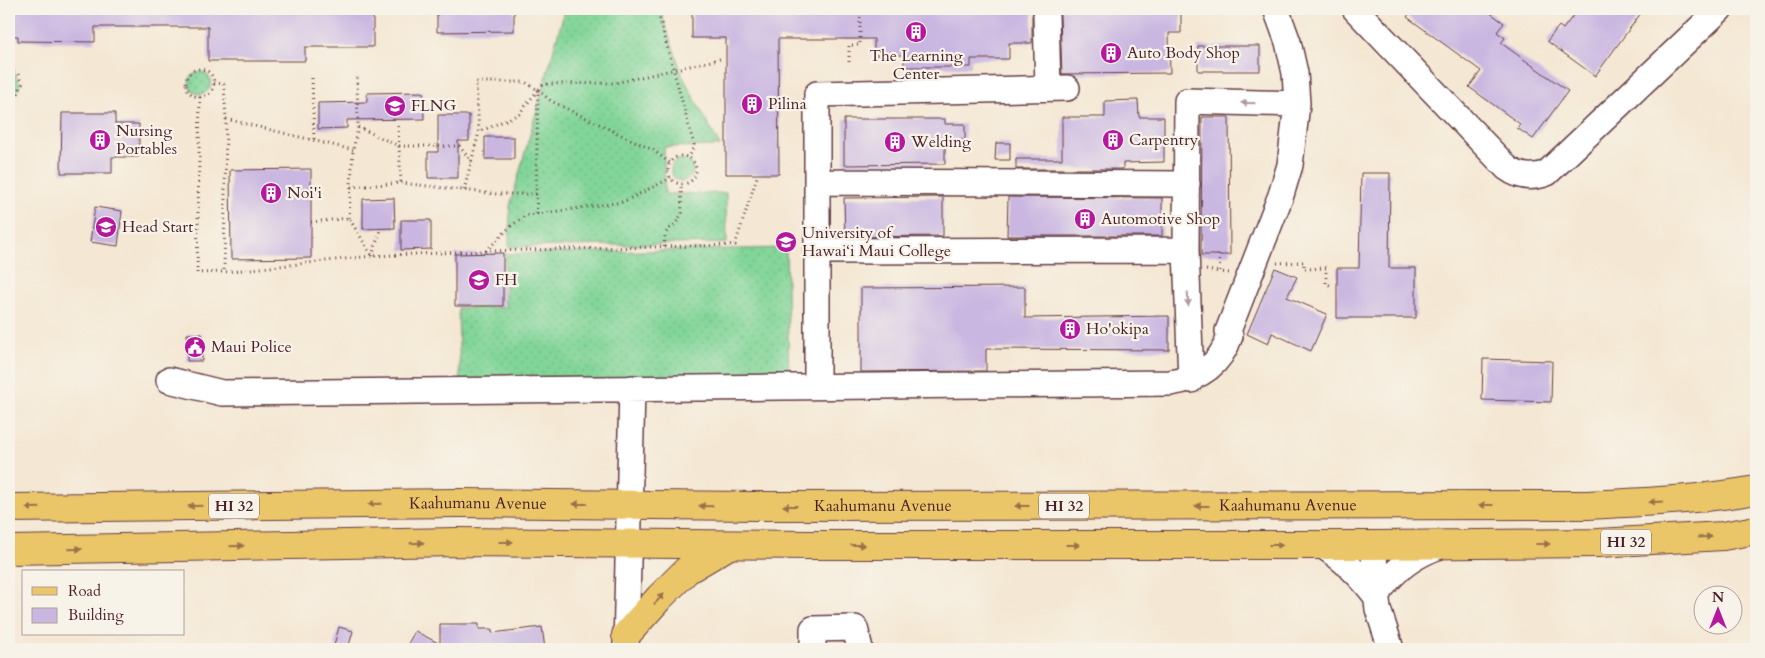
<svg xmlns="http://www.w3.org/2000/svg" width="1765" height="658" viewBox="0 0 1765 658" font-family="Cardo,serif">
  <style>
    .grass { fill: url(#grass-dots); stroke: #667a62 }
    .park { fill: url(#park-tufts); stroke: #667a62 }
    .building { fill: #c9b6e1 }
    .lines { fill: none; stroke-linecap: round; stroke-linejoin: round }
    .minor-casing { stroke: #643d44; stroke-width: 28 }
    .major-casing { stroke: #643d44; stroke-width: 30 }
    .path { stroke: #643d44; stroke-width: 3; stroke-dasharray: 1 4; stroke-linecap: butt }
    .minor { stroke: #fff; stroke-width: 25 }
    .major { stroke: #eac669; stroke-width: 28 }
    .oneway { fill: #ae9aa0 }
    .oneway2 { fill: #9a724a }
    .labels { text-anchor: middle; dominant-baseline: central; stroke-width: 4.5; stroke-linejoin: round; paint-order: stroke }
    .shield { fill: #f7f3e8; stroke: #7e5f64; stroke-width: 1 }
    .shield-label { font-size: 15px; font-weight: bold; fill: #4a1f2b }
    .poi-label { font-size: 16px; fill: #4a1f2b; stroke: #f7f3e8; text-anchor: start }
    .street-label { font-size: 16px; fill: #4a1f2b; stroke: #f7f3e8 }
  </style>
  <defs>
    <pattern id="grass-dots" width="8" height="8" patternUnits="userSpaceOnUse" patternTransform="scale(1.25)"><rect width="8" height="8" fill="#81d598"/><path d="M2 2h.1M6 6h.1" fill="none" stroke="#71b683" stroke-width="1.8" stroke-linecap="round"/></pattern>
    <pattern id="park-tufts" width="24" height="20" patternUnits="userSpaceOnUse" patternTransform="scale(1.25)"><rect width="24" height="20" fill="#81d598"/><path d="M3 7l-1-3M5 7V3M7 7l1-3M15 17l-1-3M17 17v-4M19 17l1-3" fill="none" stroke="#71b683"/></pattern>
  </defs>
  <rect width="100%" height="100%" fill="#f7f3e8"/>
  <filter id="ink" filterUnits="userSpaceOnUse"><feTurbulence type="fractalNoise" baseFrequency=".02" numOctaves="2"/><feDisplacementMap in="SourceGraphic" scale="10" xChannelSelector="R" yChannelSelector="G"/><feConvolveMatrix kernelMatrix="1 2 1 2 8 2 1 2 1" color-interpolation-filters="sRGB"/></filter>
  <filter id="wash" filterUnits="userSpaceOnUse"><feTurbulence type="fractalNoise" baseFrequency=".0096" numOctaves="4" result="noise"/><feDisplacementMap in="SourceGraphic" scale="20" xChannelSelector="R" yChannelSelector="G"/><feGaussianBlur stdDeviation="1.12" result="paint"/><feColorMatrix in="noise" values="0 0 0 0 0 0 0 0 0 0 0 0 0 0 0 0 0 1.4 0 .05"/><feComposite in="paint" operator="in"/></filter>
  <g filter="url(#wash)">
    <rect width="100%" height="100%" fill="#f4e7d3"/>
    <path class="grass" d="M565 9H660L683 77 720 146 664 147 665 194 726 193 727 243 509 247 510 206Z
      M189 83a11 11 0 1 1 22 0a11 11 0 1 1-22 0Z
      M9 73 15 74 20 84C19 91 16 95 9 95Z
      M786 248 789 379 460 382 458 308 505 307V254Z"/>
    <path class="park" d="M671 170a11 11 0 1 1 22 0a11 11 0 1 1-22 0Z"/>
    <g id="blocks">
      <path class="building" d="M9 9H373V47H305V61H208V27H95V42L18 41V36H9Z
        M437 9H514V31L437 32Z
        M692 9H1034L1032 16V43H1009V59H971V67H904V55H874V39H778L779 174H726V38H692Z
        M1058 9H1181V33H1169L1170 73 1062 74 1060 16Z
        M1413 9H1485L1504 23 1497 32 1505 38 1501 43 1568 91 1533 139 1517 128 1520 124 1469 87 1481 71 1407 17Z
        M1578 9H1644L1595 76 1547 41 1559 26 1563 29Z
        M1198 46H1260V71H1198Z
        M423 92 424 119 347 120V128L318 129V103L367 102V93Z
        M1138 100 1139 117H1164V162L1123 163V169H1016V159H1062V117H1105V101Z
        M62 113H115V124H139V157H112V173H61Z
        M438 115H469V141H458V178H428V152H438Z
        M1202 117H1229L1230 255H1201Z
        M844 119H945V124H965V140H945V164L844 165Z
        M485 137H514V159H485Z
        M996 143H1010V160H995Z
        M311 169V258L231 259 230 170Z
        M1361 173H1390L1389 268H1416V318H1337V268H1359Z
        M943 197V236L845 237 844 198Z
        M1008 197 1162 198V236H1007Z
        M394 198 395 228 363 229V199Z
        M95 207 122 211 118 246 90 242Z
        M401 220H431V249L401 250Z
        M503 253V306H455V254Z
        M1275 268 1297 277 1287 297 1327 314 1311 351 1272 333 1268 344 1247 334Z
        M1025 287V318L1169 316V350L986 349V371L861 372V288Z
        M187 334H202V361H187Z
        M1483 359 1552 361 1551 402 1482 400Z
        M440 624H479V629H492V633L542 627 545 649H405L415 631 440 644Z
        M339 627 353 631 348 649 334 645Z"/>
    </g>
  </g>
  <g filter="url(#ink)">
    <use href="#blocks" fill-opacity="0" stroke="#643d44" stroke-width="1"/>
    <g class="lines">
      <g class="minor-casing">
        <path id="minor" d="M1355 9 1507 168C1519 177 1532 179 1547 173L1720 9
          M1046 16 1048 88
          M817 182 1187 184
          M816 251 1186 250
          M169 380 222 393 1170 383C1200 379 1220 365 1230 336L1228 331 1281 195 1290 165 1297 104 1295 73 1288 42 1276 9
          M1191 380 1186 250 1187 101 1297 104
          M817 386V94L1067 88
          M1321 545C1343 558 1360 575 1376 596
          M1374 545 1375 583 1378 609 1391 649
          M1376 596C1392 571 1414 554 1443 545
          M626 649 632 388
          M813 649V629L855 628 860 649"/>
      </g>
      <g class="major-casing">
        <g id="major">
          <path id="s1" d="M9 508 459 503 754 506 1588 505C1644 502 1700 500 1756 490"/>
          <path d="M9 550 457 542 809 545H1374L1598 543 1723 536 1756 530"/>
          <path d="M626 635 660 597 687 570 729 545"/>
        </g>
      </g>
      <path class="path" d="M657 9 694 145 689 158
        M849 62V45H860V9
        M186 83a14 14 0 1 1 28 0a14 14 0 1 1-28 0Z
        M9 70 18 74 22 84 18 94 9 98
        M312 78 314 140
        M214 83 224 84 226 119 224 272
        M538 90 519 114 479 132 476 82H525L538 90 544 84 615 83 720 59
        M538 90 551 101 653 150 670 163
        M200 97 197 273 224 272 372 256 485 251 735 245 758 174
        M226 119 353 150
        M398 126 399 146H459L472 162
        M358 127 399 146 401 183
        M668 170a14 14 0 1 1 28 0a14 14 0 1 1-28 0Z
        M351 187 401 183 497 194H536L538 90
        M464 190 479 132
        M537 214 623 202 671 178
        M349 218 353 150 358 127 357 76
        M311 222 349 218 372 256
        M664 247 665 235 668 230 677 222 682 213 681 184
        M486 251 510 227 526 215 537 214 536 194
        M1219 255 1220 272 1230 273
        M372 256 380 231
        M1277 263 1304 262V269L1326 268V284L1333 286
        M1206 270 1220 272"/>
      <use href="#minor" class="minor"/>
      <use href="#major" class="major"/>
    </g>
    <defs><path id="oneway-solid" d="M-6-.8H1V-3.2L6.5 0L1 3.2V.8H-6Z" transform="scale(1.25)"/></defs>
    <g class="oneway">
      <use href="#oneway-solid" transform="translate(1248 103) rotate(-178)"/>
      <use href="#oneway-solid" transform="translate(1188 299) rotate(88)"/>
    </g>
    <g class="oneway2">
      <use href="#oneway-solid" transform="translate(1656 502) rotate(176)"/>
      <use href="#oneway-solid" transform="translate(375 504) rotate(179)"/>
      <use href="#oneway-solid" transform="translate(580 504) rotate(-180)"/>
      <use href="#oneway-solid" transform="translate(1486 505) rotate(180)"/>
      <use href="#oneway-solid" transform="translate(195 506) rotate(179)"/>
      <use href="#oneway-solid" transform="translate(706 506) rotate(-179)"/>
      <use href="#oneway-solid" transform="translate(790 506) rotate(180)"/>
      <use href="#oneway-solid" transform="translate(1022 506) rotate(180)"/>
      <use href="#oneway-solid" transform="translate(1202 506) rotate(180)"/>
      <use href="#oneway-solid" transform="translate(33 508) rotate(179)"/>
      <use href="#oneway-solid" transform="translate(1705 537) rotate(-3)"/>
      <use href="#oneway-solid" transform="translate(506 542)"/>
      <use href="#oneway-solid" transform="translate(417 543) rotate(-1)"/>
      <use href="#oneway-solid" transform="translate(1543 544)"/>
      <use href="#oneway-solid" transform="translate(858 545)"/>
      <use href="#oneway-solid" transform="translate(1073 545)"/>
      <use href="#oneway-solid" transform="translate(1276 545)"/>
      <use href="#oneway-solid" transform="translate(237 546) rotate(-1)"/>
      <use href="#oneway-solid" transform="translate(75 549) rotate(-1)"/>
      <use href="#oneway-solid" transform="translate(659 599) rotate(-47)"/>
    </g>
  </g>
  <defs>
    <g id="building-disc" transform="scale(1.125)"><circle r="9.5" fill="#b5179e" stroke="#f7f3e8"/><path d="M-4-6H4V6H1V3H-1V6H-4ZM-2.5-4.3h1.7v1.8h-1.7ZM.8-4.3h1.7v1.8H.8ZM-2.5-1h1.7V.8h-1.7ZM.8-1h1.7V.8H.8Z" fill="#fff"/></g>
    <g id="university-disc" transform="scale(1.125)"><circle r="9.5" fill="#b5179e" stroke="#f7f3e8"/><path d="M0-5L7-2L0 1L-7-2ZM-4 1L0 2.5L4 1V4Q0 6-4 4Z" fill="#fff"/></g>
    <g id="civic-disc" transform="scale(1.125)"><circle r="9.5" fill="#b5179e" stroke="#f7f3e8"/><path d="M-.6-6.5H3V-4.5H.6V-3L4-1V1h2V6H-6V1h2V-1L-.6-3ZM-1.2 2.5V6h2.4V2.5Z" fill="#fff"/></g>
  </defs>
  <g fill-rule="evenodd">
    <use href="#building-disc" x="916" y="32"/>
    <use href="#building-disc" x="1111" y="53"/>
    <use href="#building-disc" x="752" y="104"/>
    <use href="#university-disc" x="395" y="106"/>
    <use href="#building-disc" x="100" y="140"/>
    <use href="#building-disc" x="1113" y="140"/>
    <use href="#building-disc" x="895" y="142"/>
    <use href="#building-disc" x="271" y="193"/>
    <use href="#building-disc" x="1085" y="219"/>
    <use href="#university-disc" x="106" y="227"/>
    <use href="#university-disc" x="786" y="242"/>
    <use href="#university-disc" x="479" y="280"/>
    <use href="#building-disc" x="1070" y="329"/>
    <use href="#civic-disc" x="195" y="347"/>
  </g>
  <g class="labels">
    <g class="shield">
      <rect x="209" y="493.5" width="50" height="25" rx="4"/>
      <rect x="1039" y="493.5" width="50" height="25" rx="4"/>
      <rect x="1601" y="529.5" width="50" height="25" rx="4"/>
    </g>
    <g class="shield-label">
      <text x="234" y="506">HI 32</text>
      <text x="1064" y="506">HI 32</text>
      <text x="1626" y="542">HI 32</text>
    </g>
    <g class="poi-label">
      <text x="1127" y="53">Auto Body Shop</text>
      <text x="916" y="56" text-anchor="middle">The Learning<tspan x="916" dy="18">Center</tspan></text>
      <text x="768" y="104">Pilina</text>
      <text x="411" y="106">FLNG</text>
      <text x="116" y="131">Nursing<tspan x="116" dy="18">Portables</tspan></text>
      <text x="1129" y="140">Carpentry</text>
      <text x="911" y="142">Welding</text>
      <text x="287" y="193">Noi'i</text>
      <text x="1101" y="219">Automotive Shop</text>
      <text x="122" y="227">Head Start</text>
      <text x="802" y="233">University of<tspan x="802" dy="18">Hawai‘i Maui College</tspan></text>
      <text x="495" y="280">FH</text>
      <text x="1086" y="329">Ho'okipa</text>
      <text x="211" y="347">Maui Police</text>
    </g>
    <g class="street-label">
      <text stroke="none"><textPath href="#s1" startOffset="469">Kaahumanu Avenue</textPath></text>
      <text stroke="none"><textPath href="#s1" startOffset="874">Kaahumanu Avenue</textPath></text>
      <text stroke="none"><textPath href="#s1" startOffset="1279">Kaahumanu Avenue</textPath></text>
    </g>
  </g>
  <rect width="1765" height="658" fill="none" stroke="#f7f3e8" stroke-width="30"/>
  <rect x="22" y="570" width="162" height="65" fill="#f7f3e8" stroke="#b29e9c"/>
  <rect x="32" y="587" width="25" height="8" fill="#eac669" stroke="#b29e9c"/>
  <text x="68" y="596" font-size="15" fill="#4a1f2b">Road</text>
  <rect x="32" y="608" width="25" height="15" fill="#c9b6e1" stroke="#b29e9c"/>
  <text x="68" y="620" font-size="15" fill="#4a1f2b">Building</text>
  <g transform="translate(1718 610)"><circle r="24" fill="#f7f3e8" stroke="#b29e9c"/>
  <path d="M0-4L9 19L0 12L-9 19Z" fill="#b5179e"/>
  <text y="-8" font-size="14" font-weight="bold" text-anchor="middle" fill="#4a1f2b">N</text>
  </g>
</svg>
